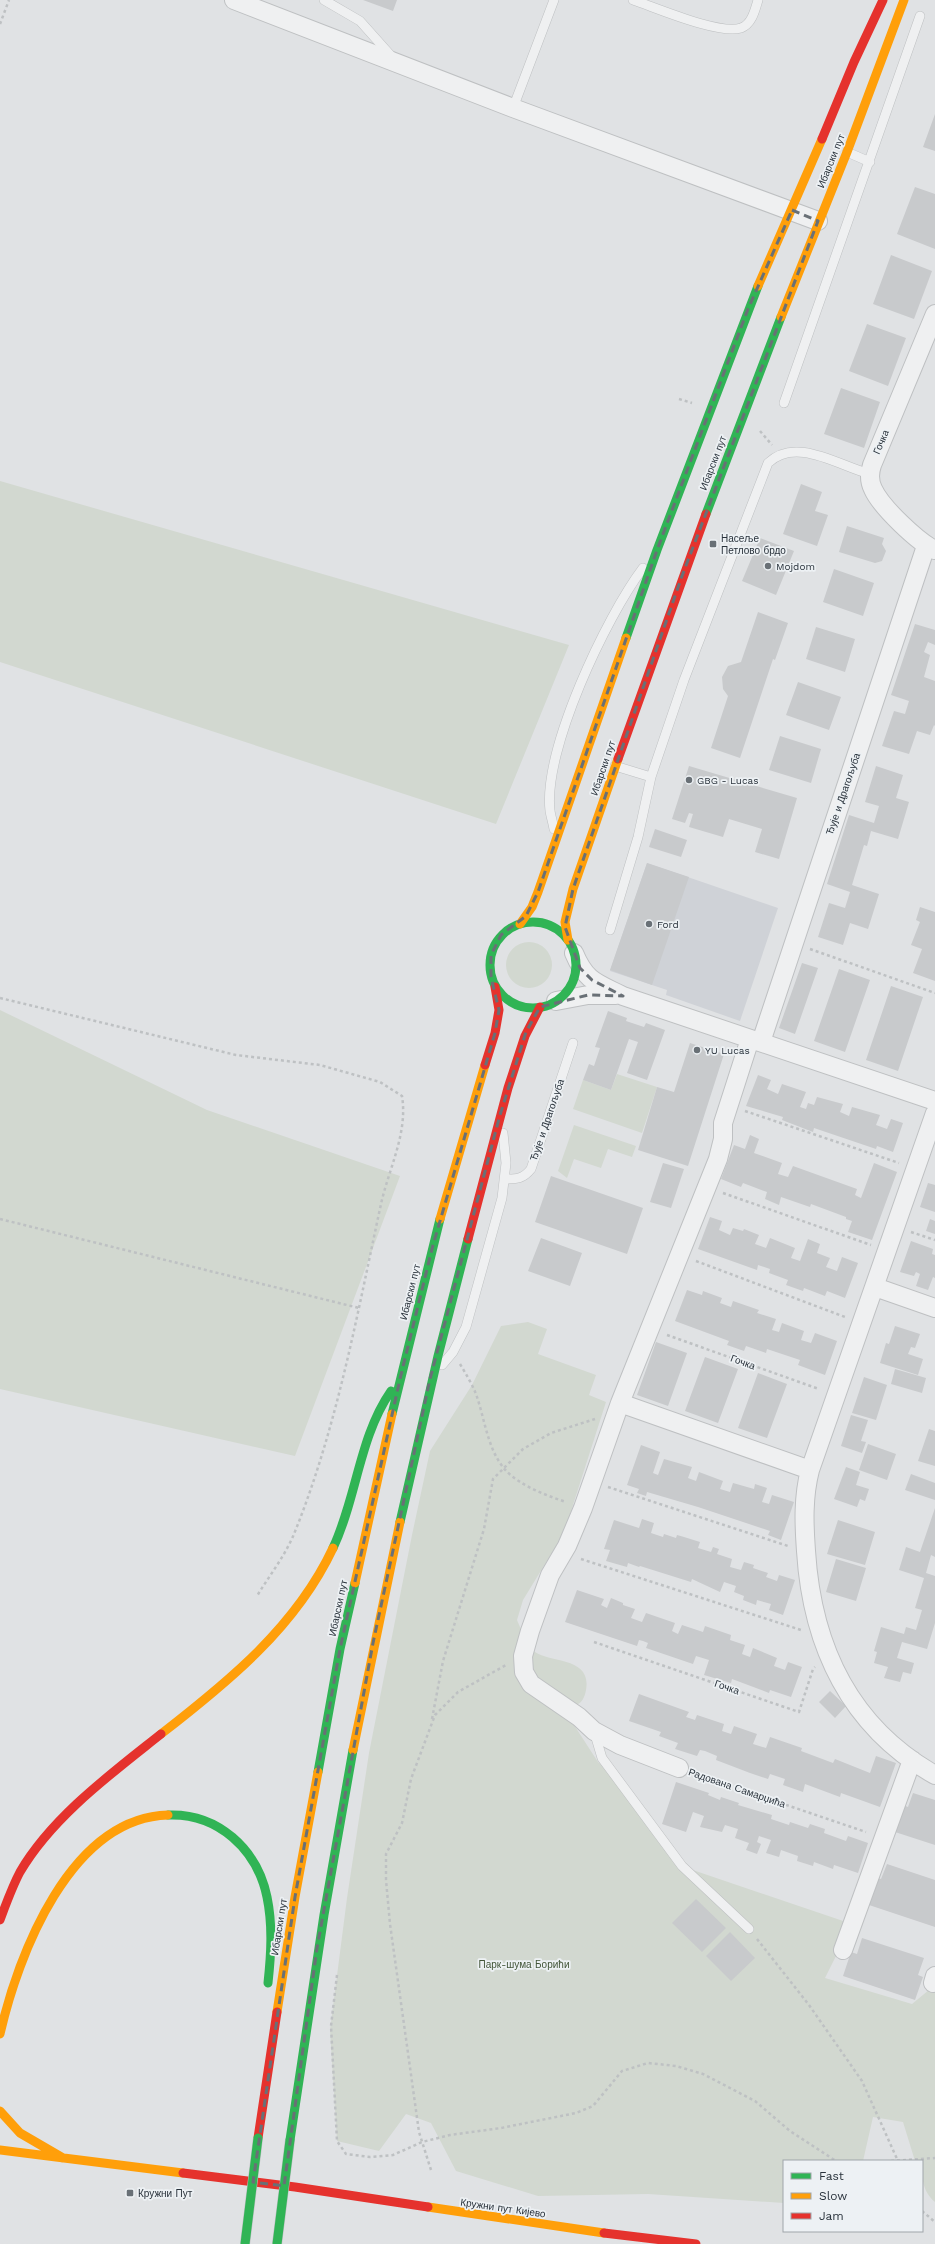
<svg xmlns="http://www.w3.org/2000/svg" width="935" height="2244" viewBox="0 0 935 2244" font-family="'Work Sans',sans-serif">
  <style>
    .built { fill: #cfd2d7 }
    .green { fill: #d2d8d0 }
    .building { fill: #c8cacc }
    .lines { fill: none; stroke-linecap: round; stroke-linejoin: round }
    .lane-casing { stroke: #bec0c2; stroke-width: 10 }
    .street-casing { stroke: #bec0c2; stroke-width: 20 }
    .path { stroke: #bec1c3; stroke-width: 2.5; stroke-dasharray: 3 3; stroke-linecap: butt }
    .lane { stroke: #eff0f1; stroke-width: 9 }
    .street { stroke: #eff0f1; stroke-width: 18 }
    .fast { stroke: #30b455; stroke-width: 9 }
    .slow { stroke: #ff9f0a; stroke-width: 9 }
    .jam { stroke: #e5322d; stroke-width: 9 }
    .fast-bridge-casing { stroke: #bdbfc1; stroke-width: 10; stroke-linecap: butt }
    .fast-bridge { stroke: #30b455; stroke-width: 9 }
    .marked { fill: none; stroke: #697076; stroke-width: 3; stroke-dasharray: 8 5; stroke-linejoin: round }
    .poi-dot { fill: #697076; stroke: #edf1f4; stroke-width: 1.5 }
    .labels { text-anchor: middle; dominant-baseline: central; stroke-width: 3.5; stroke-linejoin: round; paint-order: stroke }
    .street-label { font-size: 10px; fill: #29323b; stroke: #edf1f4 }
    .poi-label { font-size: 10px; fill: #29323b; stroke: #edf1f4; text-anchor: start }
    .park-label { font-size: 10px; fill: #425538; stroke: #edf1f4 }
  </style>
  <rect width="100%" height="100%" fill="#e0e2e4"/>
  <path class="built" d="M647 863 778 908 740 1021 666 995 667 990 610 971Z"/>
  <path class="green" d="M0 481 569 645 496 824 0 662Z
    M506 965a23 23 0 1 1 46 0a23 23 0 1 1-46 0Z
    M0 1010 207 1110 400 1176 295 1456 0 1389Z
    M617 1074 657 1087 642 1133 573 1109 583 1080 611 1090Z
    M574 1125 636 1146 632 1157 608 1149 601 1168 574 1159 567 1178 558 1171Z
    M528 1322 547 1329 538 1354 596 1375 589 1395 606 1402 564 1533 523 1600 517 1620C520 1627 529 1648 535 1652 551 1663 592 1657 586 1690 583 1707 574 1706 559 1709L574 1725 598 1762 618 1779 681 1866 852 1924 825 1978 912 2004 935 1985V2202C922 2191 922 2178 922 2161H915L903 2122 873 2117 863 2161H784V2203L648 2194 538 2196 456 2171 431 2123 406 2114 379 2151 337 2141 330 2030 347 1898 369 1753 412 1535 430 1451 472 1385 501 1326Z"/>
  <path class="building" d="M363 0H397L393 11Z
    M935 114V151L923 147Z
    M915 187 935 194V249L897 234Z
    M891 255 932 271 914 319 873 304Z
    M867 324 906 338 888 386 849 371Z
    M841 388 880 402 864 448 824 434Z
    M801 484 822 492 815 511 828 515 817 546 783 534Z
    M847 526 884 538 882 544 886 551 882 561 875 563 839 552Z
    M760 538 794 551 776 595 742 581Z
    M834 569 874 583 863 616 823 602Z
    M758 612 788 623 775 660 773 659 740 758 711 748 728 696 723 689 722 677 728 666 741 662Z
    M915 624 935 630V645L928 642 924 652 930 655 924 677 935 681V726L934 725 930 735 917 731 909 754 882 746 894 711 905 714 909 701 891 695Z
    M816 627 855 639 845 672 806 659Z
    M798 682 841 697 829 730 786 715Z
    M780 736 821 749 811 783 769 770Z
    M689 766 797 798 779 859 755 852 762 829 729 819 723 837 689 827 693 814 689 813 685 823 672 819Z
    M876 766 903 775 896 798 909 802 898 839 871 831 867 846 864 845 852 885 879 894 868 929 850 923 843 945 818 937 829 903 845 908 850 892 827 884 849 815 874 823 879 806 865 802Z
    M655 829 687 840 681 857 649 847Z
    M647 863 689 877 652 985 610 970Z
    M920 907 935 912V981L913 973 922 949 911 945 920 922 916 920Z
    M802 963 818 968 795 1034 779 1028Z
    M839 969 870 980 845 1052 814 1041Z
    M891 986 923 997 898 1071 866 1060Z
    M608 1011 627 1018 626 1021 644 1027 646 1023 665 1030 647 1080 627 1073 638 1042 629 1039 611 1090 583 1080 589 1064 594 1066 600 1048 595 1047Z
    M690 1043 724 1054 688 1166 638 1150 657 1087 674 1092Z
    M758 1075 771 1080 767 1089 778 1094 782 1084 806 1092 800 1107 806 1109 808 1103 814 1105 817 1097 843 1104 840 1112 849 1116 852 1107 880 1115 876 1125 887 1129 891 1119 903 1123 893 1152 877 1146 876 1149 814 1128 813 1132 782 1120 783 1117 746 1106Z
    M750 1135 759 1139 754 1153 782 1163 778 1174 788 1177 793 1166 857 1189 855 1195 861 1198 874 1163 897 1172 872 1240 848 1232 852 1221 846 1219V1217L811 1204 810 1207 781 1197 779 1205 765 1199 767 1192 743 1183 741 1187 721 1179 734 1145 745 1149Z
    M663 1163 684 1169 671 1208 650 1202Z
    M551 1176 643 1208 627 1254 535 1222Z
    M928 1183 935 1185V1212L920 1207Z
    M710 1217 722 1221 719 1230 730 1235 733 1228 743 1231 744 1229 759 1235 755 1244 766 1248 770 1238 795 1248 791 1258 800 1261 808 1239 820 1244 817 1253 830 1258 826 1267 837 1271 842 1257 858 1263 845 1298 827 1291 825 1296 804 1288 803 1291 786 1285 788 1280 769 1273 770 1269 758 1265 757 1270 698 1249Z
    M930 1219 935 1221V1234L926 1231Z
    M541 1238 582 1253 570 1286 528 1271Z
    M911 1241 933 1249 932 1254 935 1255V1278L933 1277 928 1290 916 1286 920 1274 916 1272 914 1276 900 1272Z
    M687 1290 702 1295 703 1291 722 1298 720 1303 731 1307 733 1301 759 1310 757 1313 776 1319 772 1330 779 1332 782 1323 804 1331 801 1340 811 1343 815 1333 837 1341 825 1375 798 1365 800 1360 767 1349 766 1353 746 1346 744 1351 727 1345 729 1341 675 1321Z
    M895 1326 920 1334 915 1348 911 1347 908 1354 923 1359 918 1375 880 1363 886 1343 889 1344Z
    M656 1342 687 1353 668 1406 637 1395Z
    M705 1357 738 1369 718 1423 685 1411Z
    M895 1369 926 1378 922 1393 891 1384Z
    M758 1373 787 1384 767 1438 738 1428Z
    M864 1377 887 1385 876 1420 852 1413Z
    M851 1415 868 1420 861 1441 866 1442 862 1453 841 1446Z
    M929 1429 935 1431V1466L918 1461Z
    M868 1444 896 1454 887 1480 859 1470Z
    M641 1445 660 1452 653 1473 658 1475 664 1459 692 1467 688 1478 696 1481 699 1472 723 1481 720 1489 730 1492 733 1483 754 1489 755 1484 767 1488 762 1502 769 1504 772 1495 794 1502 781 1540 768 1535 770 1531 698 1507 647 1492 646 1496 637 1493 639 1489 627 1485Z
    M846 1467 860 1472 856 1485 869 1489 865 1501 860 1499 857 1507 834 1499Z
    M911 1474 935 1483V1500L905 1490Z
    M935 1508V1557L931 1555 926 1573 935 1576V1623L927 1649 902 1642 897 1658 914 1663 911 1674 903 1672 900 1682 884 1678 888 1667 874 1663 877 1652 874 1651 881 1627 904 1634 906 1627 916 1630 922 1610 915 1608 924 1578 899 1570 906 1547 920 1552Z
    M642 1519 654 1523 651 1533 663 1537 664 1534 676 1538 677 1535 684 1537 700 1542 698 1548 711 1552 713 1547 719 1549 717 1554 732 1559 730 1567 741 1570 744 1562 754 1565 753 1568 768 1573 766 1577 777 1581 779 1575 795 1580 783 1615 769 1610 771 1604 757 1600 756 1605 743 1600 744 1596 734 1592 736 1586 724 1582 720 1592 692 1579 691 1582 640 1566 639 1567 628 1563 627 1567 606 1561 610 1550 604 1549 614 1520 639 1528Z
    M838 1520 875 1532 865 1565 827 1554Z
    M836 1559 866 1568 856 1601 826 1592Z
    M577 1590 604 1599 601 1605 607 1608 611 1598 623 1603V1605L635 1609 631 1618 642 1622 646 1613 675 1623 672 1631 678 1634 682 1625 703 1632 705 1626 731 1635 730 1640 745 1645 742 1654 750 1657 753 1648 777 1658 774 1666 785 1670 788 1662 802 1667 791 1697 770 1690 769 1693 732 1679 731 1683 704 1675 709 1660 696 1656 693 1664 646 1648 648 1643 643 1641 639 1640 637 1646 565 1622Z
    M830 1691 846 1706 835 1718 819 1702Z
    M639 1694 689 1712 686 1717 695 1720 697 1715 724 1724 722 1731 731 1734 734 1726 757 1734 753 1744 766 1748 770 1737 802 1748 801 1751 833 1763 835 1759 870 1773 876 1756 896 1763 880 1807 841 1793 840 1797 805 1784 803 1792 783 1785 785 1779 770 1774 768 1779 750 1773 716 1760 717 1756 705 1751 700 1750 697 1756 675 1749 678 1743 659 1736 661 1732 629 1721Z
    M676 1782 709 1793 708 1795 720 1800 721 1797 739 1803 738 1805 772 1815 771 1819 789 1825 790 1822 808 1828 810 1824 825 1829 824 1833 846 1841 848 1836 868 1843 858 1873 834 1865 833 1869 814 1862 813 1866 797 1861 798 1856 781 1850 779 1857 766 1853 771 1840 759 1836 757 1842 761 1844 757 1854 746 1850 749 1843 735 1838 738 1829 725 1825 722 1832 700 1827 704 1816 693 1812 686 1832 662 1824Z
    M913 1793 935 1800V1845L895 1832 903 1805 908 1807Z
    M887 1864 935 1880V1927L869 1905 878 1878 881 1879Z
    M696 1899 726 1928 702 1952 672 1923Z
    M730 1932 755 1958 731 1981 706 1956Z
    M862 1938 924 1958 918 1975 923 1977 915 2000 843 1976 851 1952 857 1954Z"/>
  <g class="lines">
    <g class="lane-casing">
      <path id="lane" d="M324 0 360 21 393 58
        M633 0C657 8 719 35 741 28 752 24 755 10 758 0
        M513 108 554 0
        M847 152 870 162
        M784 403 920 16
        M651 777 684 680 768 463C796 436 839 466 870 474
        M554 829C553 823 551 817 550 811 543 750 606 617 643 568
        M610 930 638 837 651 777 615 766
        M505 1179C517 1179 523 1179 531 1169L573 1043
        M442 1365 453 1352 466 1327 502 1198 506 1163 503 1133
        M594 1731 602 1758 682 1866 749 1929"/>
    </g>
    <g class="street-casing">
      <path id="street" d="M234 0 513 108 818 221
        M935 314 872 465C869 474 869 481 873 489 881 507 918 542 935 550
        M574 953C586 982 597 983 623 996L935 1101
        M556 1001 588 995H616
        M761 1042 926 546
        M935 1113 810 1470C803 1497 804 1524 806 1551 812 1646 850 1727 935 1775
        M875 1287 935 1308
        M620 1403 810 1470
        M679 1768 620 1745 594 1731 579 1717 531 1684 524 1672 523 1656 530 1631 550 1575 567 1546 583 1508 620 1403 718 1159 723 1139V1123L750 1039
        M843 1950 912 1760
        M933 1983 935 1976"/>
    </g>
    <path class="path" d="M0 24 9 0
      M679 399 692 403
      M760 431 772 445
      M810 949 935 993
      M0 998 236 1055 320 1065 380 1082 402 1096C408 1133 389 1168 381 1204 357 1315 337 1428 294 1534 285 1556 269 1576 257 1596
      M745 1111 899 1163
      M723 1193 871 1245
      M0 1219 359 1308
      M911 1232 935 1240
      M696 1261 845 1317
      M667 1335 819 1389
      M460 1364C466 1374 472 1384 476 1394 486 1422 488 1458 513 1477 529 1489 548 1496 566 1502
      M608 1487 788 1546
      M581 1559 801 1630
      M594 1642 799 1712 813 1669 815 1667
      M432 1719 443 1661 484 1529 493 1479 523 1449 551 1433 595 1419
      M695 1774 866 1832
      M757 1939 809 2005 862 2081 898 2161
      M337 1975 331 2026 337 2141 346 2154 370 2157 393 2155 422 2142 450 2135 501 2128 576 2113 593 2106 622 2071 648 2063 676 2066 703 2074 755 2101 790 2131 836 2161
      M891 2161 935 2158
      M431 2170 419 2132 390 1924 386 1880V1854L402 1823 411 1779 435 1715 458 1692 506 1665
      M922 2211 935 2222"/>
    <use href="#lane" class="lane"/>
    <use href="#street" class="street"/>
    <path class="fast" d="M706 514 781 317
      M626 638 657 550 758 286
      M490 965a43 43 0 1 1 86 0a43 43 0 1 1-86 0Z
      M392 1414 440 1219
      M400 1522 438 1356 468 1239
      M333 1548C357 1497 359 1437 391 1391
      M318 1772 340 1649 355 1583
      M168 1815C218 1813 257 1849 267 1897 273 1926 271 1955 268 1983
      M290 2140 324 1915 353 1750"/>
    <path class="slow" d="M758 286 822 139
      M781 317 847 152 904 0
      M520 924 532 907 538 892 626 638
      M568 940 565 922 573 889 618 759
      M440 1219 485 1065
      M355 1583 392 1414
      M161 1734C228 1682 296 1627 333 1548
      M353 1750 400 1522
      M277 2012 295 1897 318 1772
      M0 2034C18 1955 70 1818 168 1815
      M0 2111 20 2133 63 2158
      M0 2150 183 2173
      M428 2207 604 2233"/>
    <path class="jam" d="M822 139 854 62 883 0
      M618 759 706 514
      M485 1065 495 1033 499 1010 495 987
      M468 1239 508 1088 525 1036 540 1007
      M0 1920C6 1904 12 1887 20 1872 52 1817 112 1773 161 1734
      M258 2138 277 2012
      M183 2173 295 2187 428 2207
      M604 2233 696 2244"/>
    <g class="fast-bridge-casing">
      <path id="fast-bridge" d="M245 2244 258 2138
        M277 2244 290 2140"/>
    </g>
    <use href="#fast-bridge" class="fast-bridge"/>
  </g>
  <path class="marked" d="M792 210 818 221 682 576 573 889 565 927 580 968 592 980 623 996 588 995 540 1007 526 1032 500 1115 430 1379 373 1643 317 1948 284 2186 253 2182 295 1897 340 1649 400 1379 433 1245 495 1033 499 1010 491 977V955L501 935 526 916 538 892 657 550 748 309Z"/>
  <g class="poi-dot">
    <rect x="709" y="540" width="8" height="8" rx="2"/>
    <circle cx="768" cy="566" r="4"/>
    <circle cx="689" cy="780" r="4"/>
    <circle cx="649" cy="924" r="4"/>
    <circle cx="697" cy="1050" r="4"/>
    <rect x="126" y="2189" width="8" height="8" rx="2"/>
  </g>
  <g class="labels">
    <g class="street-label">
      <text transform="translate(831 161) rotate(-68)">Ибарски пут</text>
      <text transform="translate(881 442) rotate(-67)">Гочка</text>
      <text transform="translate(713 463) rotate(-69)">Ибарски пут</text>
      <text transform="translate(603 768) rotate(-71)">Ибарски пут</text>
      <text transform="translate(843 794) rotate(-71)">Ђује и Драгољуба</text>
      <text transform="translate(547 1120) rotate(-71)">Ђује и Драгољуба</text>
      <text transform="translate(410 1292) rotate(-76)">Ибарски пут</text>
      <text transform="translate(743 1362) rotate(20)">Гочка</text>
      <text transform="translate(338 1608) rotate(-78)">Ибарски пут</text>
      <text transform="translate(727 1687) rotate(19)">Гочка</text>
      <text transform="translate(737 1788) rotate(19)">Радована Самарџића</text>
      <text transform="translate(279 1927) rotate(-81)">Ибарски пут</text>
      <text transform="translate(503 2208) rotate(8)">Кружни пут Кијево</text>
    </g>
    <g class="poi-label">
      <text x="721" y="538">Насеље<tspan x="721" dy="12">Петлово брдо</tspan></text>
      <text x="776" y="566">Mojdom</text>
      <text x="697" y="780">GBG - Lucas</text>
      <text x="657" y="924">Ford</text>
      <text x="705" y="1050">YU Lucas</text>
      <text x="138" y="2193">Кружни Пут</text>
    </g>
    <g class="park-label">
      <text x="524" y="1964">Парк-шума Борићи</text>
    </g>
  </g>
  <rect x="783" y="2160" width="140" height="72" fill="#edf1f4" stroke="#9fa5aa"/>
  <rect x="791" y="2173" width="20" height="6" fill="#30b455" stroke="#9fa5aa"/>
  <text x="819" y="2180" font-size="12" fill="#29323b">Fast</text>
  <rect x="791" y="2193" width="20" height="6" fill="#ff9f0a" stroke="#9fa5aa"/>
  <text x="819" y="2200" font-size="12" fill="#29323b">Slow</text>
  <rect x="791" y="2213" width="20" height="6" fill="#e5322d" stroke="#9fa5aa"/>
  <text x="819" y="2220" font-size="12" fill="#29323b">Jam</text>
</svg>
